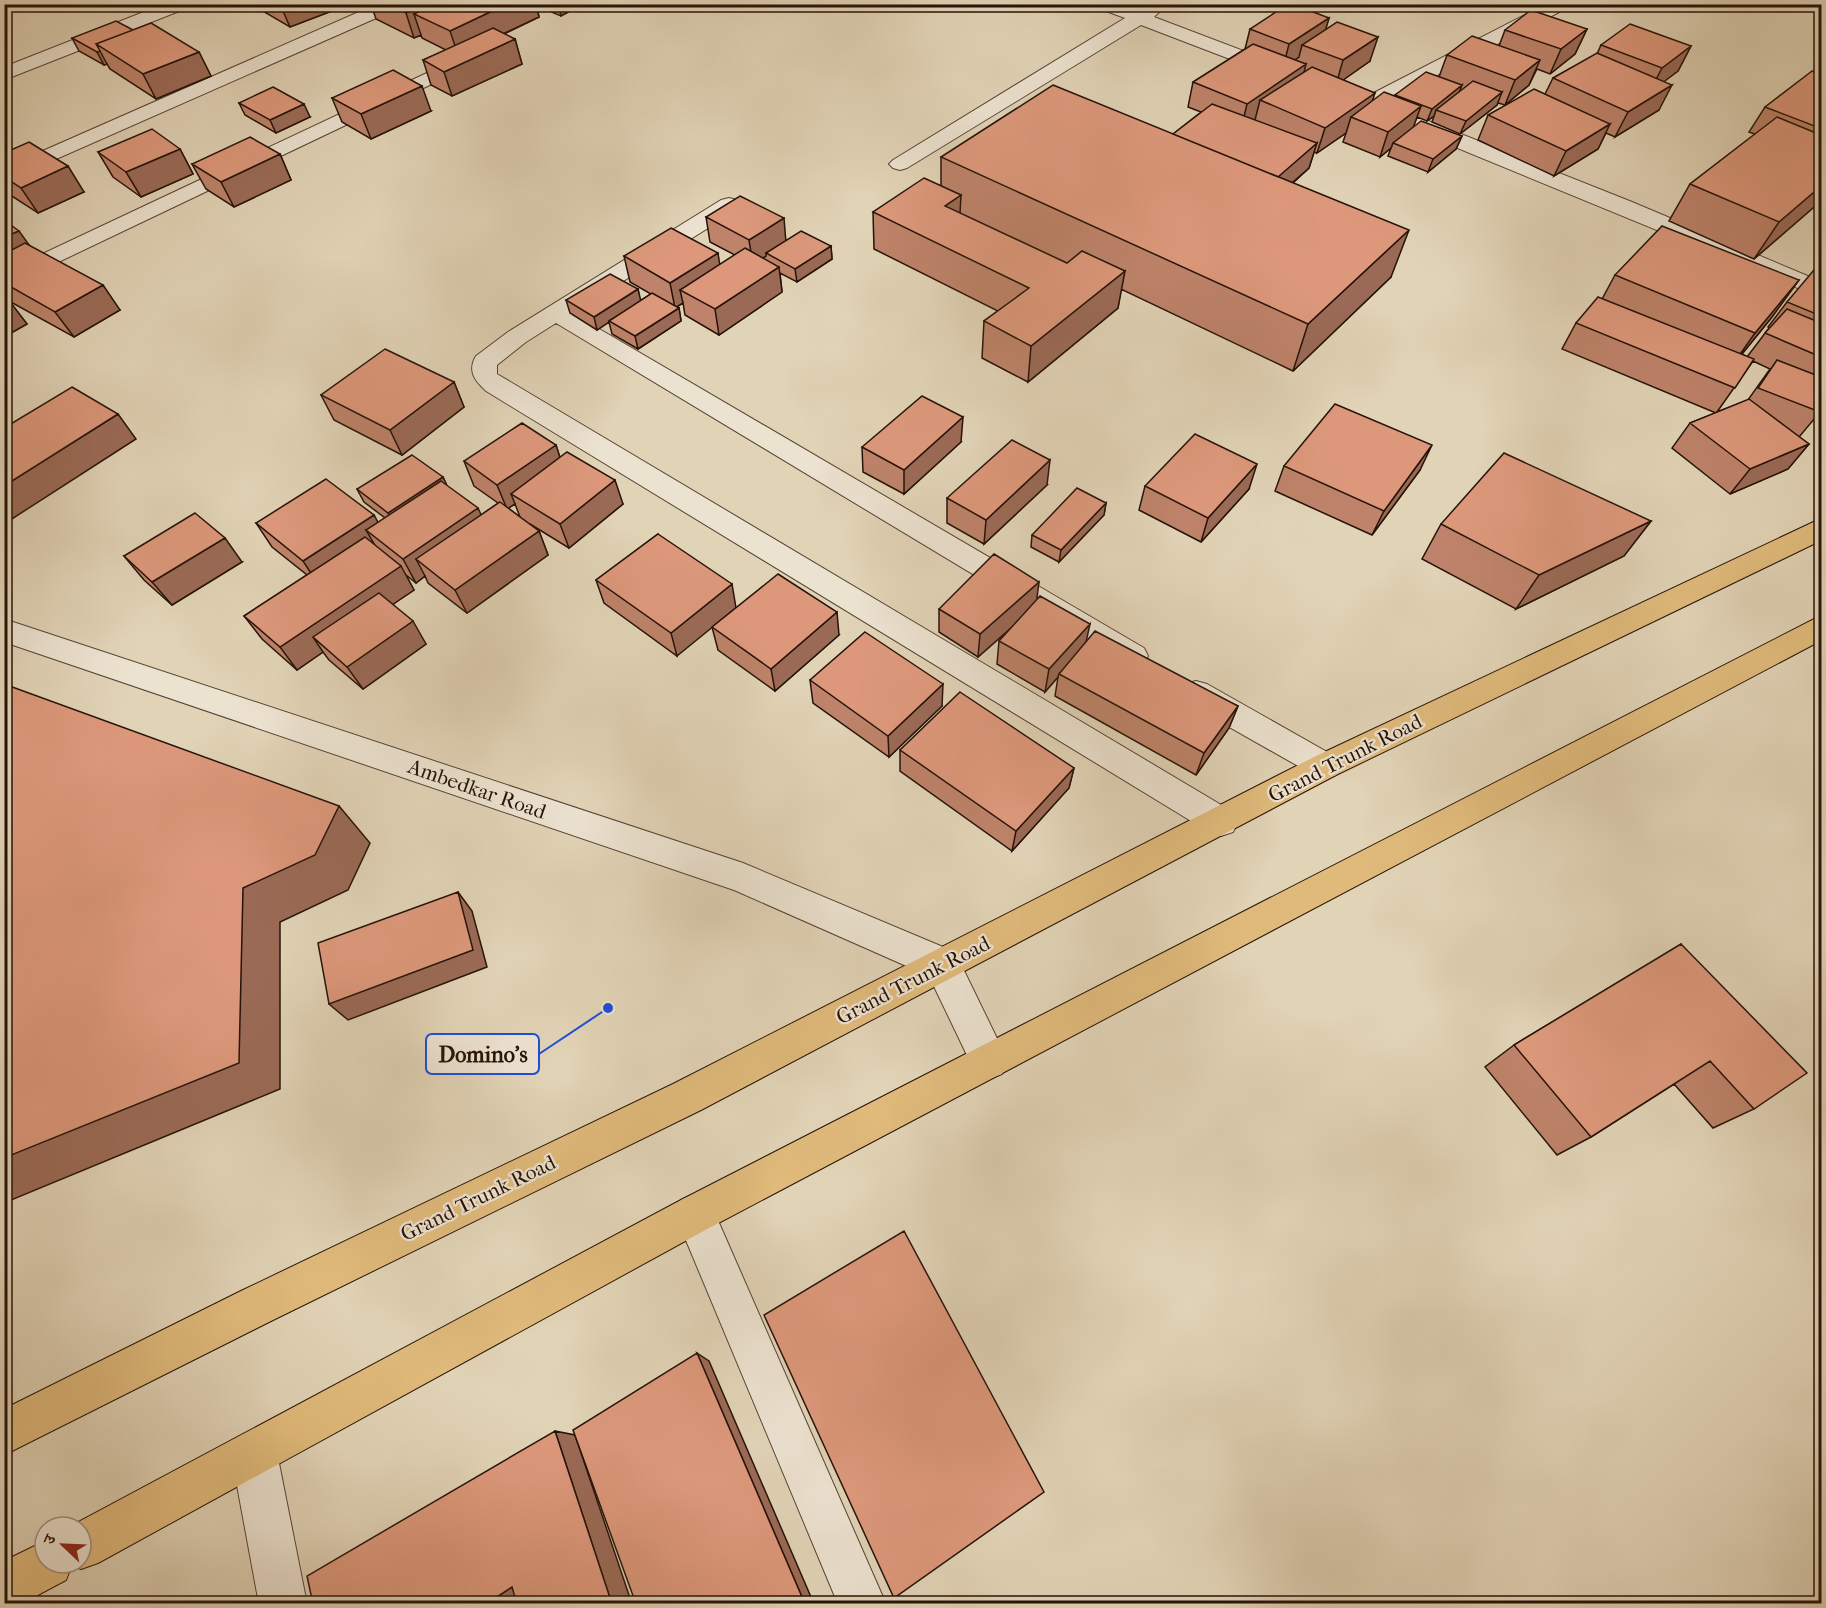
<svg xmlns="http://www.w3.org/2000/svg" width="1826" height="1608" viewBox="0 0 1826 1608" font-family="'IM FELL French Canon','Noto Serif Devanagari',serif">
  <style>
    .lines { fill: none; stroke-linecap: round; stroke-linejoin: round }
    .minor-casing { stroke: #554334; stroke-width: 2 }
    .trunk-casing { stroke: #261309; stroke-width: 2 }
    .minor { fill: #ece2d0; fill-rule: evenodd }
    .trunk { fill: #e0ba7b; fill-rule: evenodd }
    .wall { fill: #be836a; stroke: #261309; stroke-width: 1.5; fill-rule: evenodd }
    .shaded-wall { fill: #9b6a56; stroke: #261309; stroke-width: 1.5 }
    .building { fill: #dd987b; stroke: #261309; stroke-width: 1.5 }
    .labels { text-anchor: middle; dominant-baseline: central; stroke-width: 4.5; stroke-linejoin: round; paint-order: stroke }
    .street-label { font-size: 21px; fill: #261309; stroke: #ece2d0 }
    .leader { fill: none; stroke: #1d4ed8; stroke-width: 2 }
    .callout-dot { fill: #1d4ed8; stroke: #ece2d0; stroke-width: 2 }
    .callout { fill: #ece2d0; stroke: #1d4ed8; stroke-width: 2 }
    .callout-label { font-size: 22px; text-anchor: middle; font-weight: bold; fill: #261309 }
  </style>
  <rect width="100%" height="100%" fill="#e1d3b6"/>
  <filter id="stains"><feTurbulence type="fractalNoise" baseFrequency=".00333" numOctaves="4"/><feColorMatrix values="0 0 0 0 .2 0 0 0 0 .09 0 0 0 0 .02 0 0 0 .5 -.17"/></filter>
  <radialGradient id="worn" r=".72"><stop offset=".6" stop-color="#630" stop-opacity="0"/><stop offset="1" stop-color="#630" stop-opacity=".3"/></radialGradient>
  <g class="lines">
    <g class="minor-casing">
      <path id="minor" d="M164 4H190L187 8 4 80V67Z
        M377 4H402L399 8 4 182V168Z
        M1095 4H1122L1138 11 1152 5 1158 6 1161 10 1154 17 1283 66 1286 70 1283 74H1269L1141 25 907 168 900 170 893 168 889 164 893 160 1125 18 1098 8Z
        M1546 4H1570L1567 8 1383 103 1632 202 1822 282V298L1360 108 1357 104 1360 100Z
        M429 72 436 74 439 78 436 82 4 288V272Z
        M729 198 737 200 740 205 737 210 572 313 1144 648 1148 656 1144 664 1133 668 1122 664 556 323 526 342 497 365V374L1233 812 1238 822 1233 832 1221 836 1209 832 486 391C475 381 467 371 476 356L508 332 721 200Z
        M4 619 743 863 955 952 1008 1061 1002 1074 989 1079 976 1074 929 976 734 890 4 642Z
        M1196 681 1207 684 1336 757 1341 766 1336 775 1325 779 1314 775 1185 702 1181 693 1185 684Z
        M695 1194 709 1200 886 1604H838L675 1214 681 1200Z
        M254 1430 270 1437 277 1453 307 1604H259L231 1453 238 1437Z"/>
    </g>
    <g class="trunk-casing">
      <path id="trunk" d="M1822 518V540L1336 775 701 1110 271 1321 4 1455V1409L241 1291 673 1084 1314 757Z
        M1822 615V640L709 1228 98 1563 81 1569 72 1565 66 1580 21 1604H4V1561L45 1541V1563H81V1527H69L681 1200Z"/>
    </g>
    <use href="#minor" class="minor"/>
    <use href="#trunk" class="trunk"/>
  </g>
  <path class="wall" d="M242 4H335L337 9 290 27 261 10 260 7 252 10Z
    M371 4H583L561 16 537 6 539 17 504 34 515 39 522 64 452 96 431 85 423 60 446 50 422 38 421 35 414 38 376 19Z
    M1329 18 1325 30 1370 61 1343 80 1373 101 1394 96 1395 95 1439 77 1447 55 1499 46 1505 30 1587 29 1575 54 1550 74 1537 69 1529 85 1505 105 1498 103 1497 105 1460 134 1432 122 1434 116 1427 121 1417 117 1413 127 1462 136 1456 149 1428 172 1388 156 1391 148 1380 157 1343 142 1346 133 1317 153 1314 152 1309 168 1293 183 1391 277 1293 371 1121 289 1118 308 1028 382 982 358 984 321 998 311 874 249 873 212 941 186V157L1173 134 1201 112 1188 107 1193 82 1245 49 1250 29Z
    M133 30 199 52 211 76 156 99 110 69 107 64 104 65 79 51 72 38Z
    M1601 45 1691 46 1678 71 1664 81 1659 110 1615 137 1606 133 1598 149 1554 176 1478 140 1488 115 1545 94 1553 78 1597 54Z
    M1821 75V201L1754 259 1669 221 1690 184 1755 134 1749 132 1765 107Z
    M332 98 431 111 371 139 342 122Z
    M239 103 310 117 276 133 245 115Z
    M180 149 193 174 141 197 113 177 98 152Z
    M4 153 84 192 38 213 4 191Z
    M280 154 291 180 234 207 206 189 192 164Z
    M706 217 786 240 831 246 832 259 797 282 780 273 782 292 719 335 685 315 683 303 677 307 679 308 681 321 638 349 612 334 609 322 597 330 570 313 566 300 638 289 640 301 651 294 630 282 624 256 720 265 735 255 710 242Z
    M4 220 30 246 120 310 74 337 9 301 27 324 4 337Z
    M1821 273V365L1814 374 1820 412 1799 437 1809 444 1788 469 1730 494 1672 448 1690 423 1716 413 1562 349 1576 323 1602 299 1615 275 1799 280 1772 317 1742 354 1747 357 1769 328 1768 327 1787 302ZM1753 361 1770 369 1748 400 1717 412Z
    M454 382 464 407 402 455 334 420 321 395Z
    M961 442 904 494 863 472 862 447Z
    M556 445 560 458 623 504 569 548 530 524 539 531 548 555 467 613 428 583 425 576 416 583 406 575 414 590 393 604 426 644 363 689 329 660 323 652 297 670 262 639 244 616 307 575 272 547 256 523 374 515 378 523 385 518 364 502 357 489 443 477 447 486 481 515 498 503 474 486 464 461ZM515 504 520 517 508 508Z
    M1284 466 1420 470 1372 535 1275 491Z
    M1047 485 984 544 947 523V498Z
    M1145 486 1249 489 1201 542 1139 510Z
    M1106 503 1104 515 1059 562 1031 547 1032 535Z
    M1651 521 1624 556 1516 609 1422 559 1441 524Z
    M658 534 677 656 604 603 596 580Z
    M124 556 242 562 172 605 144 580Z
    M1037 600 1086 641 1238 706 1229 728 1196 775 1055 696 1058 677 1045 692 997 664 999 641 1012 627 978 657 939 632V609Z
    M712 627 839 635 775 691 718 650Z
    M810 680 942 706 889 757 813 703Z
    M900 750 1074 768 1069 788 1012 851 900 771Z
    M1681 944 1754 1109 1713 1128 1674 1084 1591 1137 1557 1155 1485 1067 1514 1045Z"/>
  <path class="shaded-wall" d="M250 4H259L260 7 252 10Z
    M280 4H335L337 9 290 27Z
    M426 4H454L414 14 421 35 414 38 406 13Z
    M507 4H536L539 17 458 55 450 31Z
    M558 4H583L561 16Z
    M1329 18 1322 42 1302 45 1299 57 1283 68 1289 44Z
    M1587 29 1575 54 1550 74 1561 49Z
    M1378 37 1370 61 1336 85 1343 60Z
    M515 39 522 64 452 96 444 72Z
    M1691 46 1678 71 1649 93 1662 68Z
    M100 51 107 64 104 65 97 52Z
    M199 52 211 76 156 99 143 74Z
    M1540 60 1529 85 1505 105 1515 80Z
    M1306 64 1300 89 1260 100 1255 120 1241 129 1247 104Z
    M1462 85 1457 98 1436 110 1434 116 1427 121 1432 109Z
    M1672 85 1659 110 1615 137 1628 112Z
    M422 86 431 111 371 139 361 114Z
    M1502 92 1497 105 1460 134 1466 121Z
    M1375 93 1367 118 1351 117 1346 133 1317 153 1325 128Z
    M304 104 310 117 276 133 270 120Z
    M1421 106 1412 131 1393 143 1391 148 1380 157 1388 132Z
    M1610 124 1598 149 1554 176 1566 151Z
    M1821 124V135L1801 152 1817 127Z
    M1462 136 1456 149 1428 172 1433 159Z
    M1317 143 1309 168 1267 205 1274 180Z
    M180 149 193 174 141 197 126 172Z
    M280 154 291 180 234 207 221 182Z
    M68 166 84 192 38 213 21 188Z
    M1821 186V201L1754 259 1779 222Z
    M961 195 959 232 945 206Z
    M784 218 786 243 766 253V256L753 265 749 240Z
    M1409 230 1391 277 1293 371 1308 324Z
    M19 231 37 256 4 271V237Z
    M831 246 832 259 797 282 795 269Z
    M718 253 722 279 680 290 683 303 675 308 670 283Z
    M779 267 782 292 719 335 715 309Z
    M1125 271 1118 308 1028 382 1031 346Z
    M1799 280 1772 317 1729 370 1755 333Z
    M103 285 120 310 74 337 55 312Z
    M638 289 641 302 609 321V322L597 330 594 317Z
    M4 294 27 324 4 337Z
    M679 308 681 321 638 349 635 336Z
    M454 382 464 407 402 455 390 430Z
    M118 414 136 439 4 524V486Z
    M963 417 961 442 904 494V470Z
    M1809 444 1788 469 1730 494 1750 469Z
    M556 445 564 470 511 494 515 504 507 509 497 485Z
    M1432 445 1420 470 1372 535 1384 511Z
    M1050 460 1047 485 984 544 986 520Z
    M1257 464 1249 489 1201 542 1208 518Z
    M443 477 449 490 395 525 388 513Z
    M615 480 623 504 569 548 560 524Z
    M1106 503 1104 515 1059 562 1061 550Z
    M478 508 489 532 416 559 425 576 416 583 403 559Z
    M374 515 387 539 366 530 376 547 318 584 303 561Z
    M1651 521 1624 556 1516 609 1539 575Z
    M539 531 548 555 467 613 455 590Z
    M225 538 242 562 172 605 152 582Z
    M401 566 414 590 327 649 313 637 323 652 297 670 280 647Z
    M1039 582 1036 606 978 657 980 634Z
    M732 584 736 608 677 656 671 633Z
    M837 612 839 635 775 691 771 669Z
    M413 621 426 644 363 689 347 667Z
    M1090 624 1085 647 1059 674 1058 677 1045 692 1049 669Z
    M943 684 942 706 889 757 888 736Z
    M1238 706 1229 728 1196 775 1204 753Z
    M1074 768 1069 788 1012 851 1016 831Z
    M339 806 370 843 348 890 280 922V1089L4 1203V1158L243 888Z
    M458 892 472 911 487 967 348 1020 329 1004Z
    M697 1353 709 1361 814 1604H805Z
    M555 1431 575 1435 632 1604H612Z
    M536 1582 502 1604H486L512 1587Z"/>
  <path class="building" d="M388 4H426L406 13Z
    M434 4H507L450 31 414 14Z
    M1288 4H1292L1329 18 1289 44 1250 29Z
    M1531 10 1587 29 1561 49 1505 30Z
    M116 21 133 30 96 44 100 51 97 52 72 38Z
    M1337 22 1378 37 1343 60 1302 45Z
    M151 23 199 52 143 74 96 44Z
    M1630 24 1691 46 1662 68 1601 45Z
    M493 28 515 39 444 72 423 60Z
    M1472 36 1540 60 1515 80 1447 55Z
    M1253 44 1306 64 1247 104 1193 82Z
    M1597 53 1672 85 1628 112 1553 78Z
    M1312 67 1375 93 1325 128 1260 100Z
    M393 70 422 86 361 114 332 98Z
    M1812 71 1821 75V124L1817 127 1765 107Z
    M1426 72 1462 85 1432 109 1395 95Z
    M1473 81 1502 92 1466 121 1436 110Z
    M1053 85 1409 230 1308 324 941 157Z
    M273 87 304 104 270 120 239 103Z
    M1534 89 1610 124 1566 151 1488 115Z
    M1384 92 1421 106 1388 132 1351 117Z
    M1212 104 1317 143 1278 177 1173 134Z
    M1777 117 1821 135V186L1779 222 1690 184Z
    M1421 121 1462 136 1433 159 1393 143Z
    M152 129 180 149 126 172 98 152Z
    M250 137 280 154 221 182 192 164Z
    M29 142 68 166 21 188 4 177V153Z
    M924 178 961 195 945 206 1067 263 1082 251 1125 271 1031 346 984 321 1029 288 873 212Z
    M740 196 784 218 749 240 706 217Z
    M4 220 19 231 4 237Z
    M1662 226 1799 280 1755 333 1615 275Z
    M671 228 718 253 670 283 624 256Z
    M801 231 831 246 795 269 766 253Z
    M25 243 103 285 55 312 4 283V254Z
    M745 248 779 267 715 309 680 290Z
    M1814 270 1821 273V316L1787 302Z
    M610 274 638 289 594 317 566 300Z
    M652 293 679 308 635 336 609 321Z
    M1598 297 1754 359 1735 388 1576 323Z
    M1787 309 1821 323V357L1765 333Z
    M385 349 454 382 390 430 321 395Z
    M1777 360 1821 377V409L1820 412 1758 388Z
    M72 387 118 414 4 486V428Z
    M922 396 963 417 904 470 862 447Z
    M1749 399 1809 444 1750 469 1690 423Z
    M1335 404 1432 445 1384 511 1284 466Z
    M522 423 556 445 497 485 464 461Z
    M1195 434 1257 464 1208 518 1145 486Z
    M1012 440 1050 460 986 520 947 498Z
    M567 452 615 480 560 524 511 494Z
    M1504 453 1651 521 1539 575 1441 524Z
    M412 455 443 477 388 513 357 489Z
    M326 479 374 515 303 561 256 523Z
    M441 481 478 508 403 559 366 530Z
    M1077 488 1106 503 1061 550 1032 535Z
    M500 502 539 531 455 590 416 559Z
    M195 513 225 538 152 582 124 556Z
    M658 534 732 584 671 633 596 580Z
    M365 537 401 566 280 647 244 616Z
    M994 554 1039 582 980 634 939 609Z
    M778 574 837 612 771 669 712 627Z
    M379 593 413 621 347 667 313 637Z
    M1040 596 1090 624 1049 669 999 641Z
    M1095 631 1238 706 1204 753 1059 674Z
    M865 632 943 684 888 736 810 680Z
    M4 684 339 806 315 855 243 888 239 1063 4 1158Z
    M960 692 1074 768 1016 831 900 750Z
    M458 892 473 950 329 1004 318 943Z
    M1681 944 1807 1073 1754 1109 1710 1061 1591 1137 1514 1045Z
    M904 1231 1044 1492 894 1598 764 1315Z
    M697 1353 805 1604H636L573 1430Z
    M555 1431 612 1604H517L512 1587 486 1604H313L307 1576Z"/>
  <g class="labels">
    <g class="street-label">
      <text transform="translate(1345 758) rotate(-27)">Grand Trunk Road</text>
      <text transform="translate(477 789) rotate(19)">Ambedkar Road</text>
      <text transform="translate(913 980) rotate(-27)">Grand Trunk Road</text>
      <text transform="translate(478 1198) rotate(-26)">Grand Trunk Road</text>
    </g>
  </g>
  <path class="leader" d="M608 1008L539 1054"/>
  <circle class="callout-dot" cx="608" cy="1008" r="6"/>
  <rect class="callout" x="426" y="1034" width="113" height="40" rx="6"/>
  <g class="callout-label">
    <text x="483" y="1062">Domino's</text>
  </g>
  <rect width="1826" height="1608" fill="none" stroke="#e1d3b6" stroke-width="24"/>
  <rect x="6" y="6" width="1814" height="1596" fill="none" stroke="#261309" stroke-width="3"/>
  <rect x="12" y="12" width="1802" height="1584" fill="none" stroke="#261309" stroke-width="1.5"/>
  <g transform="translate(63 1545) rotate(293)"><circle r="28" fill="#ece2d0" stroke="#9d8f80" stroke-width="1.5"/>
  <path d="M0-4.5L10 22L0 15L-10 22Z" fill="#8f2418"/>
  <text y="-9" font-size="16" font-weight="bold" text-anchor="middle" fill="#261309">उ</text>
  </g>
  <rect width="100%" height="100%" filter="url(#stains)"/>
  <rect width="100%" height="100%" fill="url(#worn)"/>
</svg>
